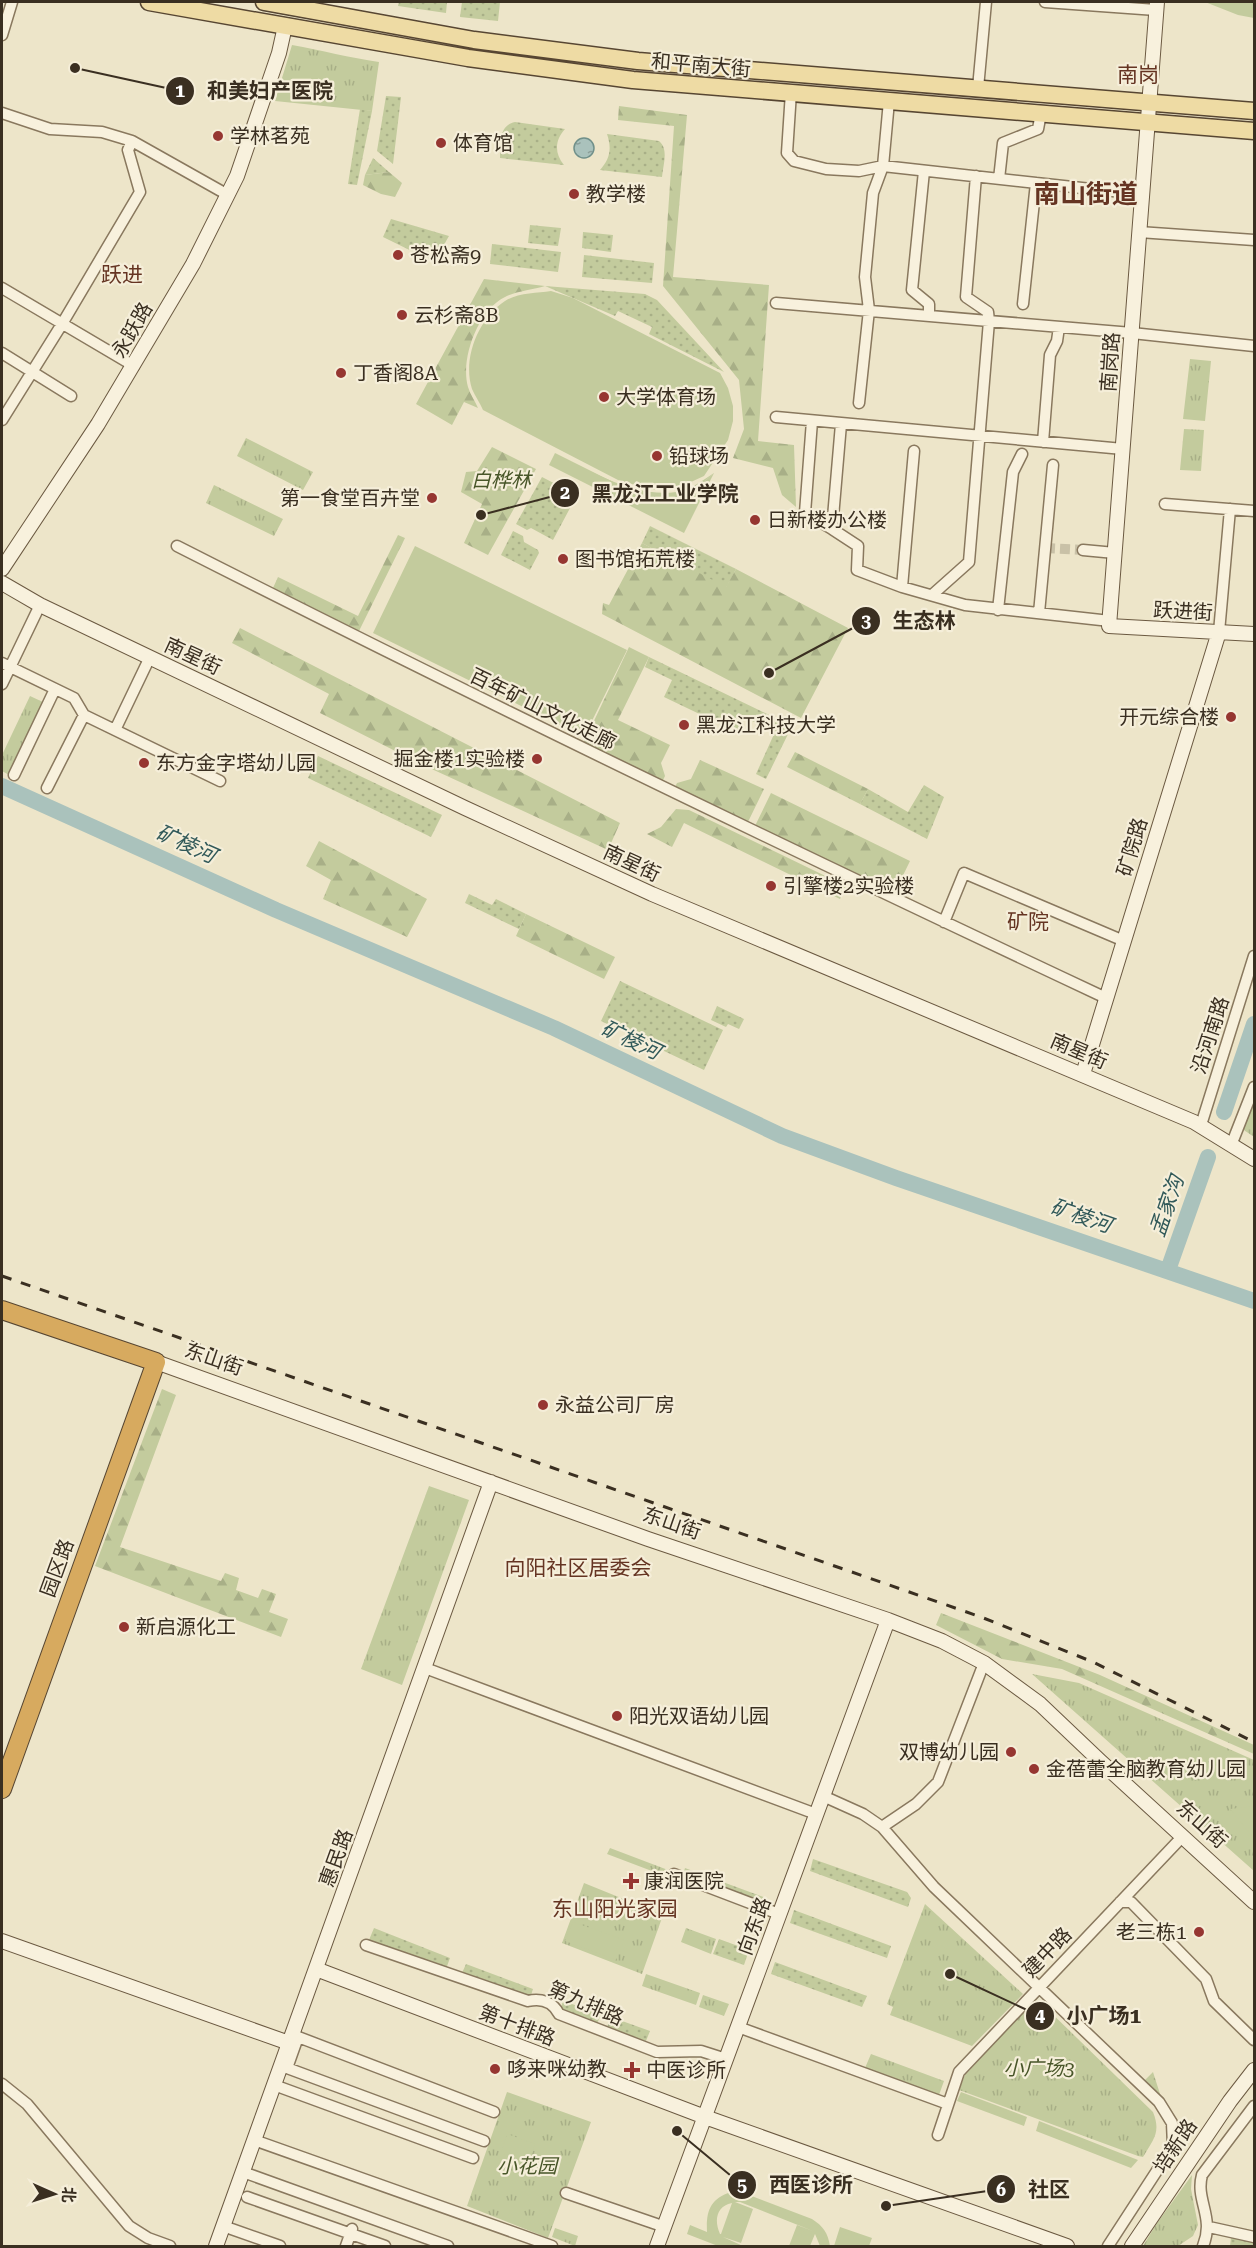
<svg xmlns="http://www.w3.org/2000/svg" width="1256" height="2248" viewBox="0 0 1256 2248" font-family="'Roboto Serif','Noto Sans SC',serif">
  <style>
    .grass { fill: url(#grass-dots) }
    .forest { fill: url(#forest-firs) }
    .park { fill: url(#park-tufts) }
    .garden { fill: #c3cb9d; fill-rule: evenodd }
    .water { fill: url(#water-ripples); stroke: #70908a; stroke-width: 1.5 }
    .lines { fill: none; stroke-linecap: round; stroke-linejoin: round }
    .river { stroke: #aac2bc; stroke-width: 16 }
    .street-tunnel { stroke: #c9c1a7; stroke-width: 10; stroke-dasharray: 10 5; stroke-linecap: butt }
    .street-casing { stroke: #89785e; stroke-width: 13 }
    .secondary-casing { stroke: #6b5941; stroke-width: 16 }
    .primary-casing { stroke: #574632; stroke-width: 19 }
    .highway-casing { stroke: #574632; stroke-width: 20 }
    .street { stroke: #f8f1dd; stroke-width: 10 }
    .secondary { stroke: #f8f1dd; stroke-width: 14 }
    .primary { stroke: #eedba4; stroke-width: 16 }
    .highway { stroke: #d7aa5f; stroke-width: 18 }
    .rail { stroke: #3a2f21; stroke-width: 3; stroke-dasharray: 10 10; stroke-linecap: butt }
    .poi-dot { fill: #963631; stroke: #f5eed9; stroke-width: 2 }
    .labels { text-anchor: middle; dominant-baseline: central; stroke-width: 4.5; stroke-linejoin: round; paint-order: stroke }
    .street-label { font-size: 20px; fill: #3a2f21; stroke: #f5eed9 }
    .poi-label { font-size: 20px; fill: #3a2f21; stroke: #f5eed9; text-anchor: start }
    .park-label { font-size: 20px; font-style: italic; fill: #485629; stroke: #f5eed9 }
    .neighbourhood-label { font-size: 21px; fill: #653422; stroke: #f5eed9 }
    .water-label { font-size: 21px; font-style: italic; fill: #315959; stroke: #f5eed9 }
    .district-label { font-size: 26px; font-weight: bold; fill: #653422; stroke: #f5eed9 }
    .leader { fill: none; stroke: #3a2f21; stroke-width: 2 }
    .callout-dot { fill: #3a2f21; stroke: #f5eed9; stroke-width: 2 }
    .mark-label { font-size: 18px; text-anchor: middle; font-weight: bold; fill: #fff }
    .callout-label { font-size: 21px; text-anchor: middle; font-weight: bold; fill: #3a2f21; stroke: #f5eed9; stroke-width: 4.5; stroke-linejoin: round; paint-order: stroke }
  </style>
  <defs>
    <pattern id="grass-dots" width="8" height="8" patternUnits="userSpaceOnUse" patternTransform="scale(1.5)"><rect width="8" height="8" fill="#c3cb9d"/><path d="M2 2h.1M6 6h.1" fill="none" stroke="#a8af87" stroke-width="1.8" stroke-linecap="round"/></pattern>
    <pattern id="forest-firs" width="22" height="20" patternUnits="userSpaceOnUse" patternTransform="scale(1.5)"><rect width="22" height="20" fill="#c3cb9d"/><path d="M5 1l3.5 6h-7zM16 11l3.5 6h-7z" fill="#a8af87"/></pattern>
    <pattern id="park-tufts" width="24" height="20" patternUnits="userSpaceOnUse" patternTransform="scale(1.5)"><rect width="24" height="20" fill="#c3cb9d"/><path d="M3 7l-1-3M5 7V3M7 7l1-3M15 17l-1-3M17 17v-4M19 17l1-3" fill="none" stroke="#a8af87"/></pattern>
    <pattern id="water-ripples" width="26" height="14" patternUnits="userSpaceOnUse" patternTransform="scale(1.5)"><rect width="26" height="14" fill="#aac2bc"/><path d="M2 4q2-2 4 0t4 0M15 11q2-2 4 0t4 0" fill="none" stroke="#8b9e98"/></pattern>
  </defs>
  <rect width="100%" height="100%" fill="#ede5c9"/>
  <path class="grass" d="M399 2H447L446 13 398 6Z
    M462 2H500L498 21 460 17Z
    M386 96 401 97 393 164 377 151Z
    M360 109 372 111 357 185 348 184Z
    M515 122 565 129C555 140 554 153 564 165L500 158C501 143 498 126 515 122Z
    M607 134 659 141C669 149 663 165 662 177L600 170C610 159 612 149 607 134Z
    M373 158 389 172 365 175Z
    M391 219 449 236 434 262 383 237Z
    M530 225 561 228 558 246 528 243Z
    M583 232 613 235 611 252 582 248Z
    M492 244 561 252 558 272 490 264Z
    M584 255 654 263 652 283 582 277Z
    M545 286 645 294 657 300 724 372 649 334 652 327 618 311 615 316Z
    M542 477 577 495 553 540 531 528 527 530 516 524Z
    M650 526 736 569 726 588 642 543Z
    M513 531 523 536 524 542 538 550 539 553 530 570 501 555Z
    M649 657 792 726 766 779 756 774 775 732 744 717 737 732 664 697 672 680 645 667Z
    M318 756 442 815 431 837 308 778Z
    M924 785 944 797 927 839 860 804 868 789 908 812Z
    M469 894 492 905 496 899 526 914 519 929 465 903Z
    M620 981 723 1030 704 1070 601 1021Z
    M717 1006 744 1019 739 1029 728 1024 726 1027 711 1020Z
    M813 1859 907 1892 911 1898 908 1907 810 1871Z
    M685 1868 766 1898 763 1905 683 1875Z
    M794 1910 891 1946 887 1958 790 1923Z
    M374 1928 450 1958 446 1969 369 1940Z
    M719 1939 749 1950 744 1965 713 1954Z
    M775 1962 867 1996 862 2007 771 1974Z
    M466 1964 533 1989 530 1998 462 1973Z
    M563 2001 601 2014 597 2024 560 2011Z
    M611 2017 650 2031 646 2041 607 2027Z
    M1153 2072 1161 2097 1144 2081Z
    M1236 2236 1254 2242V2246H1230L1231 2238Z"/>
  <path class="forest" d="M619 106 687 115 673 277 769 285 758 441 794 445 796 507 782 495 773 468 733 458 744 429 739 380 663 286 674 126 618 120Z
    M389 172 402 183 395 197 381 194 363 185 365 175Z
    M484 279 545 286C533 290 516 291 505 297 478 310 460 359 468 387 470 394 475 401 478 408L464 402 452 425 416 404Z
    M492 447 536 469 488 555 464 543 482 504 461 492 466 472 477 471Z
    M555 453C591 471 634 498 676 492 690 490 702 481 714 473L686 498 663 509Z
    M398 535 405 538 359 631 273 588 278 577 358 616Z
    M642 543 726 587 736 569 848 628 801 718 602 614 603 603 609 605Z
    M240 628 620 823 608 850 423 765 320 713 329 694 232 643Z
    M629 647 649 657 618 720 670 745 661 763 665 776 662 782 583 744Z
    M795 752 868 789 860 804 787 767Z
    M700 760 764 789 747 824 674 789 677 783 691 779Z
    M771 793 910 861 893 896 754 828Z
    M676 809 689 810 846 886 840 899 684 823 672 847 647 834 661 827Z
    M319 841 427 899 407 937 323 899 331 880 306 866Z
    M526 914 615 957 604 979 516 936Z
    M162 1389 176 1395 120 1547 221 1581 225 1573 239 1578 236 1590 258 1598 262 1589 276 1594 269 1612 288 1619 281 1637 95 1566Z
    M941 1613 1100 1675 1254 1745V1754L1062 1669 1002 1659 936 1625Z"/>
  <path class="park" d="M292 45C321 50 350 58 379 62L372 111 275 101Z
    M1190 359 1211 361 1205 421 1183 419Z
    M1184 429 1204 430 1201 471 1180 470Z
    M246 438 313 472 303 490 237 456Z
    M214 485 283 519 274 536 206 503Z
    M30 696 45 703 11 776 2 771V755Z
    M1250 1105 1254 1107V1137L1241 1128Z
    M429 1486 469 1500 402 1685 361 1669Z
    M1032 1674 1079 1683 1254 1760V1871Z
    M610 1848 668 1870 665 1876 607 1854Z
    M584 1883 663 1915 642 1974 562 1943Z
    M925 1904 1023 1994 972 2046 890 2015 893 2007 887 2004Z
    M686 1928 716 1939 711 1954 681 1942Z
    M646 1974 700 1993 696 2005 642 1986Z
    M703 1995 729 2004 724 2016 699 2007Z
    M1034 2000 1039 2001 1153 2112C1161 2132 1154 2139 1143 2157L1138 2156 959 2090 965 2075Z
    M871 2054 944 2081 939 2095 865 2068Z
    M507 2092 591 2122 548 2238 467 2206Z
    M1192 2175 1191 2189 1198 2225 1193 2236 1178 2246H1143L1157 2223Z
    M555 2228 578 2236 575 2246 552 2237Z"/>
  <path class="garden" d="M1205 2H1254V18L1238 15Z
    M551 291 573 298 720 373 728 388 733 406V421L728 440 704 476 680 487 653 490 618 480 483 410C480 403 475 396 472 389 462 358 479 318 505 301 517 293 537 293 551 291Z
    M555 453 621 486 663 502 686 498 714 473 684 533 549 465Z
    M415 546 627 650 584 737 373 633Z
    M1254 1806V1838L1230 1809Z
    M573 1922 624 1940 616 1960 565 1941Z
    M961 2092 1027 2117 1024 2126 957 2101Z
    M1039 2121 1138 2160 1131 2168 1036 2131Z
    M507 2134 535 2144 529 2163 501 2153Z
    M731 2192 749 2195 812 2219C823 2226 828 2233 830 2246H820L815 2234 810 2246H789L797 2225 813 2231 740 2202H735L753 2209 741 2243 723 2237 743 2246H718L687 2234 690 2225 707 2232C706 2211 710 2199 731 2192ZM732 2203 721 2234H720C714 2221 716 2206 732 2203Z
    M840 2227 872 2238 869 2246H834Z"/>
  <path class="water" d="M574 148a10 10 0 1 1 20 0a10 10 0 1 1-20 0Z"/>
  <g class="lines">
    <path class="river" d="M2 786 276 910 554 1028 782 1136 896 1178 1254 1301
      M1224 1112 1254 1024
      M1168 1270 1208 1157"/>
    <path class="street-tunnel" d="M1091 189 1112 191
      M1045 548 1083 550"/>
    <g class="street-casing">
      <path id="street" d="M1045 2 1156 10
        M2 35 12 2
        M978 88 986 2
        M791 92 787 153 794 161 826 169 859 171 883 166 1091 189
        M2 113 50 129 102 132 132 141
        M924 171 912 290 929 304V316
        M999 179 1003 143 1038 129 1041 113
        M1112 191 1142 193
        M1139 232 1254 240
        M2 288 134 366
        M776 303 1132 333 1254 346
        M1023 304 1036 183
        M2 353 71 396
        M859 403 869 310 865 277 873 193 883 166 889 101
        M776 417 1123 449
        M2 420 62 324 140 192 128 150 132 141 228 195
        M812 421 805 513 832 529
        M841 424 832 529 858 546 857 570 902 587 965 605 1110 621
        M1043 442 1050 355 1057 341 1059 327
        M1165 504 1254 511
        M177 546C484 702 795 852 1106 998
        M1083 550 1115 553
        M902 587 914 451
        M932 595 969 562 989 321 988 312 966 297 976 176
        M998 610 1013 472 1022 454
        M1039 613 1053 465
        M1219 632 1230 509
        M2 663 74 698 84 715 220 781
        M2 684 40 605
        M115 730 150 657
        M14 775 55 689
        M47 788 84 715
        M944 922 964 873 1124 941
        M1201 1125 1254 956
        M1232 1143 1254 1087
        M425 1668 816 1814
        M823 1796 863 1814 882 1827 934 1887 1159 2102 1172 2123 1173 2146 1108 2246
        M882 1827 916 1804 938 1782 984 1663
        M674 1874 779 1914
        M1120 1902H1131L1206 1979 1214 2001 1254 2040
        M366 1945 528 2001C541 1998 553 2002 559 2014L657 2052 701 2051 726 2059
        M738 2027 948 2104
        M293 2035 494 2112
        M298 2037 287 2068 484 2141
        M2 2084 27 2104 129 2226 148 2238 170 2246
        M274 2085 473 2158
        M938 2135 959 2072 1183 1836
        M254 2140 552 2246
        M243 2172 448 2246
        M566 2193 665 2227
        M247 2197 385 2246
        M223 2226 280 2246
        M1209 2227 1254 2237
        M346 2246 352 2229
        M1203 2246C1215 2217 1195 2200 1202 2175L1254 2106"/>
    </g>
    <g class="secondary-casing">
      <path id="secondary" d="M1157 2 1109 626 1254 634
        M2 569 98 424 193 264 237 176 279 53 285 26
        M2 583 40 605 465 808 652 894 1194 1122 1254 1159
        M1083 1074 1219 632
        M156 1362 648 1539 888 1620 942 1641 984 1663 1040 1704 1100 1761 1254 1902
        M2 1941 289 2043
        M316 1969 705 2117 1067 2246
        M216 2246 491 1482
        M657 2246 888 1620
        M1132 2246 1230 2101 1254 2070"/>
    </g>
    <g class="primary-casing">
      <path id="primary" d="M149 2 468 58 633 80 1254 131
        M264 2 474 40 638 61 1254 111"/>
    </g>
    <g class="highway-casing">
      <path id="highway" d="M2 1310 156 1362 2 1789"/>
    </g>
    <use href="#street" class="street"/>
    <use href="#secondary" class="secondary"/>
    <use href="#primary" class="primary"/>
    <use href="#highway" class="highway"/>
    <path class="rail" d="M2 1276 981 1617 1093 1662 1254 1742"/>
  </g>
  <g class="poi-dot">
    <circle cx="218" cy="136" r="6"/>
    <circle cx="441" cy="143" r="6"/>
    <circle cx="574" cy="194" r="6"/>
    <circle cx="398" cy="255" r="6"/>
    <circle cx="402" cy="315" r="6"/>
    <circle cx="341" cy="373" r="6"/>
    <circle cx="604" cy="397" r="6"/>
    <circle cx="657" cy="456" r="6"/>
    <circle cx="432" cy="498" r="6"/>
    <circle cx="755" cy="520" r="6"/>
    <circle cx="563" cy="559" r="6"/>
    <circle cx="1231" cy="717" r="6"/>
    <circle cx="684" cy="725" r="6"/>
    <circle cx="537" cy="759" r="6"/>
    <circle cx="144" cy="763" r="6"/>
    <circle cx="771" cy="886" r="6"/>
    <circle cx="543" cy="1405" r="6"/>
    <circle cx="124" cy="1627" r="6"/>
    <circle cx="617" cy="1716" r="6"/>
    <circle cx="1011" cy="1752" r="6"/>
    <circle cx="1034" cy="1769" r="6"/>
    <path d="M628 1872h6v6h6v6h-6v6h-6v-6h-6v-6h6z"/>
    <circle cx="1199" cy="1932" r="6"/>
    <circle cx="495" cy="2069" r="6"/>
    <path d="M629 2061h6v6h6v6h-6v6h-6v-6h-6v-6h6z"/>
  </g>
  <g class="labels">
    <g class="street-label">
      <text transform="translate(701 65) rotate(5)">和平南大街</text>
      <text transform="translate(132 330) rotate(-60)">永跃路</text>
      <text transform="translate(1110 362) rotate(-86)">南岗路</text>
      <text transform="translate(1183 611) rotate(3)">跃进街</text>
      <text transform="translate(193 656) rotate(25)">南星街</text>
      <text transform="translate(543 709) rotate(26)">百年矿山文化走廊</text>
      <text transform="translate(1132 847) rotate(-73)">矿院路</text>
      <text transform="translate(632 863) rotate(25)">南星街</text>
      <text transform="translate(1210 1035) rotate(-72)">沿河南路</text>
      <text transform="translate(1079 1051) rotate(23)">南星街</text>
      <text transform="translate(214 1359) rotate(19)">东山街</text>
      <text transform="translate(672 1523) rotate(19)">东山街</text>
      <text transform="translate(57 1568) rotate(-70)">园区路</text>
      <text transform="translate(1202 1824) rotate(42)">东山街</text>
      <text transform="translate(336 1858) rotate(-70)">惠民路</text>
      <text transform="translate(754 1926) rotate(-70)">向东路</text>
      <text transform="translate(1047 1952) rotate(-46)">建中路</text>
      <text transform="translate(586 2003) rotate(24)">第九排路</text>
      <text transform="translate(517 2025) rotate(21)">第十排路</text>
      <text transform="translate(1175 2146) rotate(-56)">培新路</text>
    </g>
    <g class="poi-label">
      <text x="230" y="136">学林茗苑</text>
      <text x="453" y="143">体育馆</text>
      <text x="586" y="194">教学楼</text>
      <text x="410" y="255">苍松斋9</text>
      <text x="414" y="315">云杉斋8B</text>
      <text x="353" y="373">丁香阁8A</text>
      <text x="616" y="397">大学体育场</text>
      <text x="669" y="456">铅球场</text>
      <text x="420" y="498" text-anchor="end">第一食堂百卉堂</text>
      <text x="767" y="520">日新楼办公楼</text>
      <text x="575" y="559">图书馆拓荒楼</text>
      <text x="1219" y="717" text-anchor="end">开元综合楼</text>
      <text x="696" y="725">黑龙江科技大学</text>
      <text x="525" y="759" text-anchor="end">掘金楼1实验楼</text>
      <text x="156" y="763">东方金字塔幼儿园</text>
      <text x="783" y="886">引擎楼2实验楼</text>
      <text x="555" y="1405">永益公司厂房</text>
      <text x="136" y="1627">新启源化工</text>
      <text x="629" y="1716">阳光双语幼儿园</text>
      <text x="999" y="1752" text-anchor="end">双博幼儿园</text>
      <text x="1046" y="1769">金蓓蕾全脑教育幼儿园</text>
      <text x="644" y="1881">康润医院</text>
      <text x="1187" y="1932" text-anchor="end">老三栋1</text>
      <text x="507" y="2069">哆来咪幼教</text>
      <text x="646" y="2070">中医诊所</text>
    </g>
    <g class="park-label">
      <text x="501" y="480">白桦林</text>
      <text x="1039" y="2068">小广场3</text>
      <text x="527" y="2166">小花园</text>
    </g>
    <g class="neighbourhood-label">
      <text x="1138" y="75">南岗</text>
      <text x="122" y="275">跃进</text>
      <text x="1028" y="922">矿院</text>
      <text x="578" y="1568">向阳社区居委会</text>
      <text x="615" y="1909">东山阳光家园</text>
    </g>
    <g class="water-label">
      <text transform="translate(186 844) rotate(24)">矿棱河</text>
      <text transform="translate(631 1040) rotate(25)">矿棱河</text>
      <text transform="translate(1167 1206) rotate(-71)">孟家沟</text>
      <text transform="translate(1081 1216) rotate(19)">矿棱河</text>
    </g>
    <g class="district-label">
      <text x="1086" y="194">南山街道</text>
    </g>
  </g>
  <path class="leader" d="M75 68L180 91M481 515L565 493M769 673L866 621M950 1974L1040 2016M677 2131L742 2185M886 2206L1001 2189"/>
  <g class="callout-dot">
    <circle cx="75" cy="68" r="6"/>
    <circle cx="481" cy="515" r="6"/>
    <circle cx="769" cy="673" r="6"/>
    <circle cx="950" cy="1974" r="6"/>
    <circle cx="677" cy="2131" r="6"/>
    <circle cx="886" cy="2206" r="6"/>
    <circle cx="180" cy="91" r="15"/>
    <circle cx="565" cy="493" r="15"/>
    <circle cx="866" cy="621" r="15"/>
    <circle cx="1040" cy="2016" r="15"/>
    <circle cx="742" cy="2185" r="15"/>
    <circle cx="1001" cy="2189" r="15"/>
  </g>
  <g class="mark-label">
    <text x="180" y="97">1</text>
    <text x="565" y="499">2</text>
    <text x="866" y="627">3</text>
    <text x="1040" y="2022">4</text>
    <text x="742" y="2191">5</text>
    <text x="1001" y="2196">6</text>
  </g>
  <g class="callout-label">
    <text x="270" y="98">和美妇产医院</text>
    <text x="665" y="501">黑龙江工业学院</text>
    <text x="924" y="628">生态林</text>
    <text x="1104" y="2023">小广场1</text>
    <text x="811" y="2192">西医诊所</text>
    <text x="1049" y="2197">社区</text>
  </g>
  <rect width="1256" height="2248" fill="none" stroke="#3a2f21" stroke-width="6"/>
  <g transform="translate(54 2194) rotate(93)" stroke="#f5eed9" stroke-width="4.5" paint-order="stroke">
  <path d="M0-4.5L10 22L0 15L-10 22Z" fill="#3a2f21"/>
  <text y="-9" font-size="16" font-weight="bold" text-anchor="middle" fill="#3a2f21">北</text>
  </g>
</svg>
